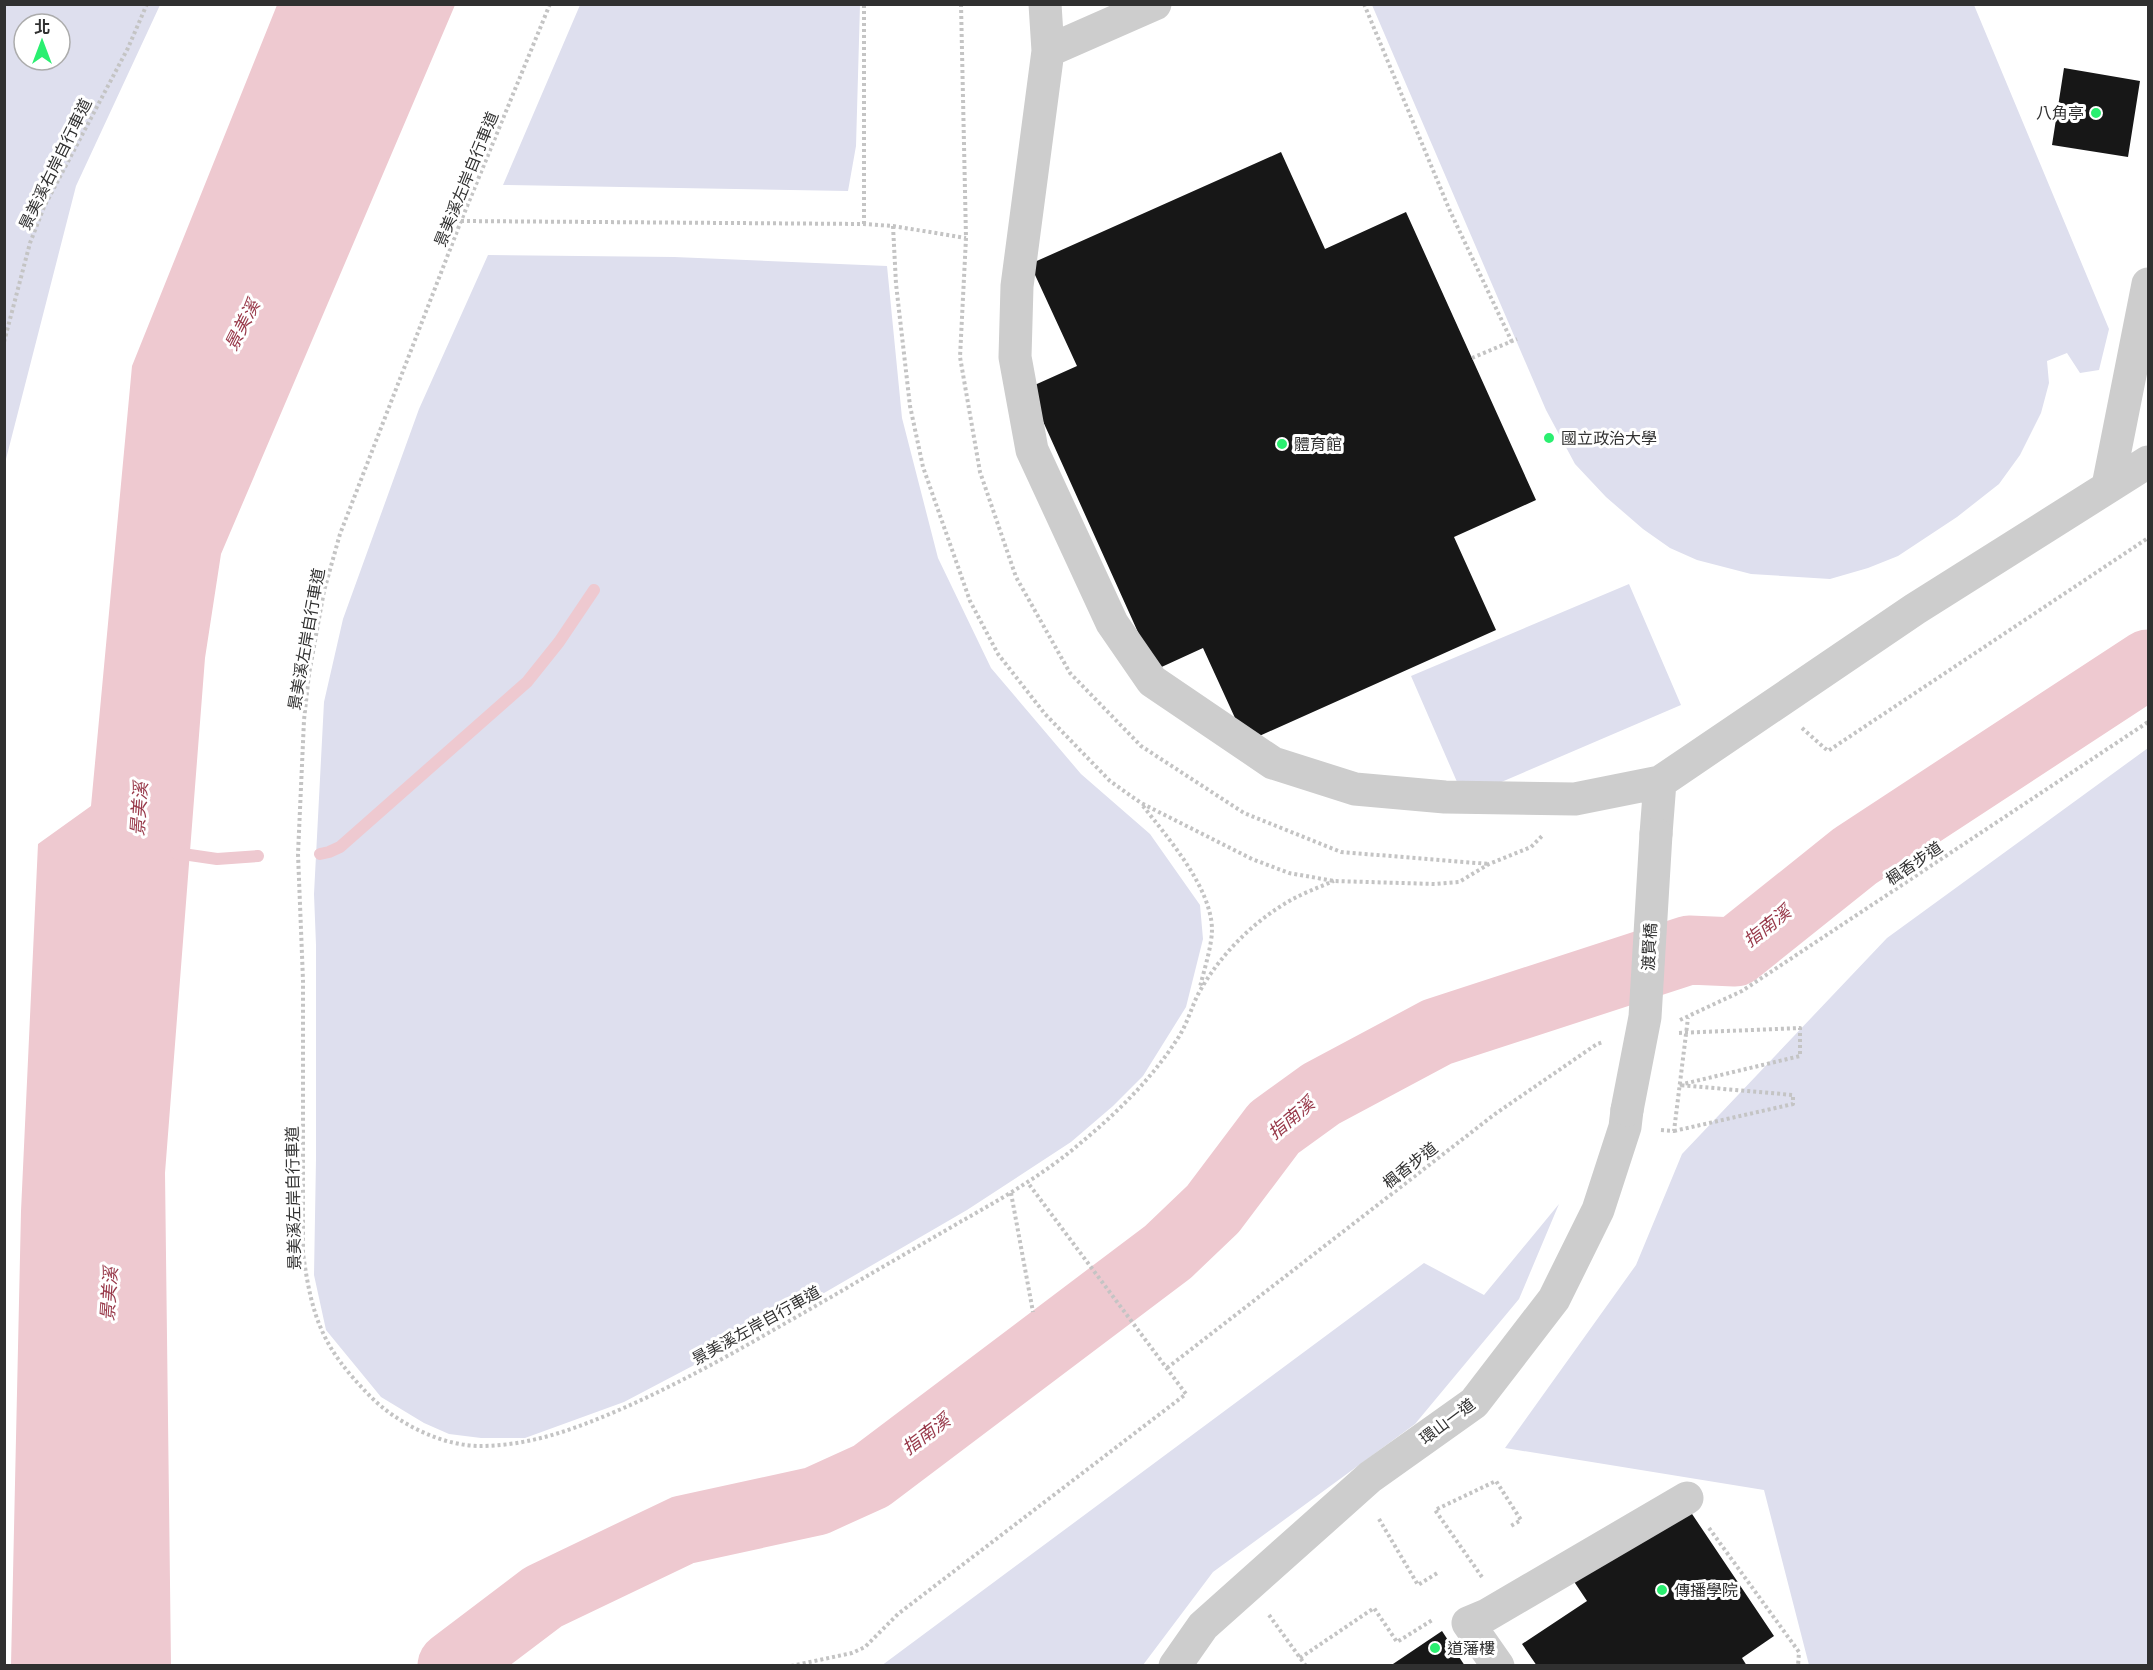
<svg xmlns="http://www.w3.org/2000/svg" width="2153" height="1670" viewBox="0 0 2153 1670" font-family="'Titillium Web','Noto Sans TC',sans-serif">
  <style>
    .green { fill: #dedfee; fill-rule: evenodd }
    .water { fill: #eec9d0 }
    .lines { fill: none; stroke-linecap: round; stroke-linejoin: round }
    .stream { stroke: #eec9d0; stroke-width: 12 }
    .river { stroke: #eec9d0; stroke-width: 69 }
    .building { fill: #171717 }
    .path { stroke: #c4c4c4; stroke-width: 4; stroke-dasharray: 3 3; stroke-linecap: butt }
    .minor { stroke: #cdcdcd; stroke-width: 33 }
    .minor-bridge { stroke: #cdcdcd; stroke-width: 33 }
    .poi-dot { fill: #2aef70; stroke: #fff; stroke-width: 2 }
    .labels { text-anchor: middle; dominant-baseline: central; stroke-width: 6; stroke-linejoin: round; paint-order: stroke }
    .poi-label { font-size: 16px; fill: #303030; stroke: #fff; text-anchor: start }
    .street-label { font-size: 16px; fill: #303030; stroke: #fff }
    .water-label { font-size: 18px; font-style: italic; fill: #98394a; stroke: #fff }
  </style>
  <rect width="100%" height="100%" fill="#fff"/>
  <path class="green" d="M5 4 160 5 76 186 5 463ZM24 24H60V60H24Z
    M580 5H860L856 146 848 191 503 185Z
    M1372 5H1974L2109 329 2099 370 2080 373 2067 353 2047 361 2049 383 2041 413 2020 455 1999 484 1957 517 1898 556 1868 568 1830 579 1751 574 1697 560 1670 548 1643 529 1606 497 1575 464 1546 410Z
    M488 255 674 257 887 266 902 418 938 558 991 668 1081 774 1150 834 1200 905 1203 939 1186 1007 1143 1076 1113 1106 1071 1142 967 1210 757 1332 624 1402 525 1438H481L449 1434 424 1423 381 1397 326 1330 314 1275 316 1159V945L314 894 324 702 343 619 419 409Z
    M1629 584 1681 705 1464 798 1411 676Z
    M2148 748V1665H1809L1764 1490 1505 1448 1636 1265 1682 1154 1887 938Z
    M1559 1204 1519 1299 1415 1424 1213 1572 1143 1665 881 1666 1424 1263 1484 1295Z"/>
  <path class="water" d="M277 5H455L221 554 205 658 165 1173 171 1665H11L21 1211 38 844 91 806 132 366Z"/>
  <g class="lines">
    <path class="stream" d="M176 853 217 859 258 856
      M320 854 329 852 340 847 527 682 559 642 594 590"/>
    <path class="river" d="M452 1666 543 1597 683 1530 816 1501 871 1476 1168 1252 1213 1209 1274 1128 1321 1094 1437 1032 1689 950 1735 952 1855 856 2148 664"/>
  </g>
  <path class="building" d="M2064 68 2140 81 2128 157 2052 145Z
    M1281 152 1325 249 1406 212 1536 500 1454 537 1496 630 1246 742 1203 648 1155 670 1028 388 1077 366 1030 264Z
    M1686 1505 1774 1636 1742 1658 1747 1666H1537L1522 1644 1587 1601 1573 1580Z
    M1442 1631 1465 1666H1390Z"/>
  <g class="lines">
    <path class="path" d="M550 4 461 221 340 534 324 591 309 674 304 720 298 854 303 980V1253C312 1319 323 1348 369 1395 397 1424 444 1447 483 1446 532 1445 575 1429 619 1410 695 1377 766 1334 838 1293 879 1269 919 1246 960 1222 1003 1198 1046 1173 1083 1141 1119 1111 1153 1077 1178 1038 1188 1023 1192 1004 1201 989 1222 953 1254 921 1291 900 1304 893 1319 887 1334 881
      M961 4 966 238 960 357 980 472 1016 577 1070 673 1141 746 1244 813 1341 852 1489 864
      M1364 4 1450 211 1512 342
      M461 221 864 224 893 226 966 238
      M864 224V4
      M893 226 896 284 910 406 923 467 970 601 998 654 1045 714 1110 781 1141 803 1252 859 1289 873 1334 881 1435 884 1459 882 1489 864 1531 847 1543 835
      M4 342 30 243 44 207 128 48 147 4
      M1472 358 1517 339
      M1802 728 1828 751 2148 538
      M1143 806C1168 838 1211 887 1212 929 1212 946 1204 970 1200 987
      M1680 1020 1742 991 2148 722
      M1661 1130 1674 1131 1688 1018
      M1674 1131 1793 1104V1095L1679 1085 1800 1056V1028L1678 1033
      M1011 1193 1033 1312
      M1167 1368 1495 1114 1597 1044 1603 1042
      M1379 1519 1418 1585 1439 1572
      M1709 1528 1799 1652 1798 1666
      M1482 1577 1435 1510 1496 1481 1521 1520 1509 1527
      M1269 1615 1306 1666
      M1300 1658 1374 1608 1397 1642 1434 1619
      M791 1666 852 1653 865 1647 898 1614 1186 1394 1028 1183"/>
    <path class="minor" d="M1045 4 1048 51 1017 286 1015 357 1032 450 1112 623 1152 681 1273 763 1355 789 1445 797 1575 799 1660 782 1915 609 2148 462
      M1048 51 1155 4
      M2108 486 2148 284
      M1656 834 1660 782
      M1175 1666 1203 1626 1370 1477 1474 1403 1554 1299 1598 1210 1625 1127 1627 1110
      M1498 1666 1468 1623 1487 1615 1687 1498"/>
    <path class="minor-bridge" d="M1627 1110 1645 1017 1656 834"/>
  </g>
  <g class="poi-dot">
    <circle cx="2096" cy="113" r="6"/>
    <circle cx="1549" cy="438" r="6"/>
    <circle cx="1282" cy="444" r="6"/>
    <circle cx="1662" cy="1590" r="6"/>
    <circle cx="1435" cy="1648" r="6"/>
  </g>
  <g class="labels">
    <g class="poi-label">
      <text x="2084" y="113" text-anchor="end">八角亭</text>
      <text x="1561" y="438">國立政治大學</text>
      <text x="1294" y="444">體育館</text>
      <text x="1674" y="1590">傳播學院</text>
      <text x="1447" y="1648">道藩樓</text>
    </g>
    <g class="street-label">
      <text transform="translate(55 164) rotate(-64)">景美溪右岸自行車道</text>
      <text transform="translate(466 179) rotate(-68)">景美溪左岸自行車道</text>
      <text transform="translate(306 639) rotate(-80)">景美溪左岸自行車道</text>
      <text transform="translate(1914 863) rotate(-34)">楓香步道</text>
      <text transform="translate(1649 947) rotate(-87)">渡賢橋</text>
      <text transform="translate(1410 1165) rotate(-38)">楓香步道</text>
      <text transform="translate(293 1198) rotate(-91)">景美溪左岸自行車道</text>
      <text transform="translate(756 1325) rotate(-29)">景美溪左岸自行車道</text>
      <text transform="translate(1447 1421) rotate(-37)">環山一道</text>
    </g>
    <g class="water-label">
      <text transform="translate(242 325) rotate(-63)">景美溪</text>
      <text transform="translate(139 809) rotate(-86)">景美溪</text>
      <text transform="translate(1767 926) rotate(-38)">指南溪</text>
      <text transform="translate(1291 1118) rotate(-40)">指南溪</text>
      <text transform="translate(109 1294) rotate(-86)">景美溪</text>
      <text transform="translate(926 1434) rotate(-37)">指南溪</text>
    </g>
  </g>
  <rect width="2153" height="1670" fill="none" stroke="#303030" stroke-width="12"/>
  <g transform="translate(42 42)"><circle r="28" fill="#ffffff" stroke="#acacac" stroke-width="1.5"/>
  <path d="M0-4.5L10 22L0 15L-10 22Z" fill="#2aef70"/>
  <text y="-9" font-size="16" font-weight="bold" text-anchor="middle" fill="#303030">北</text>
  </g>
</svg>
